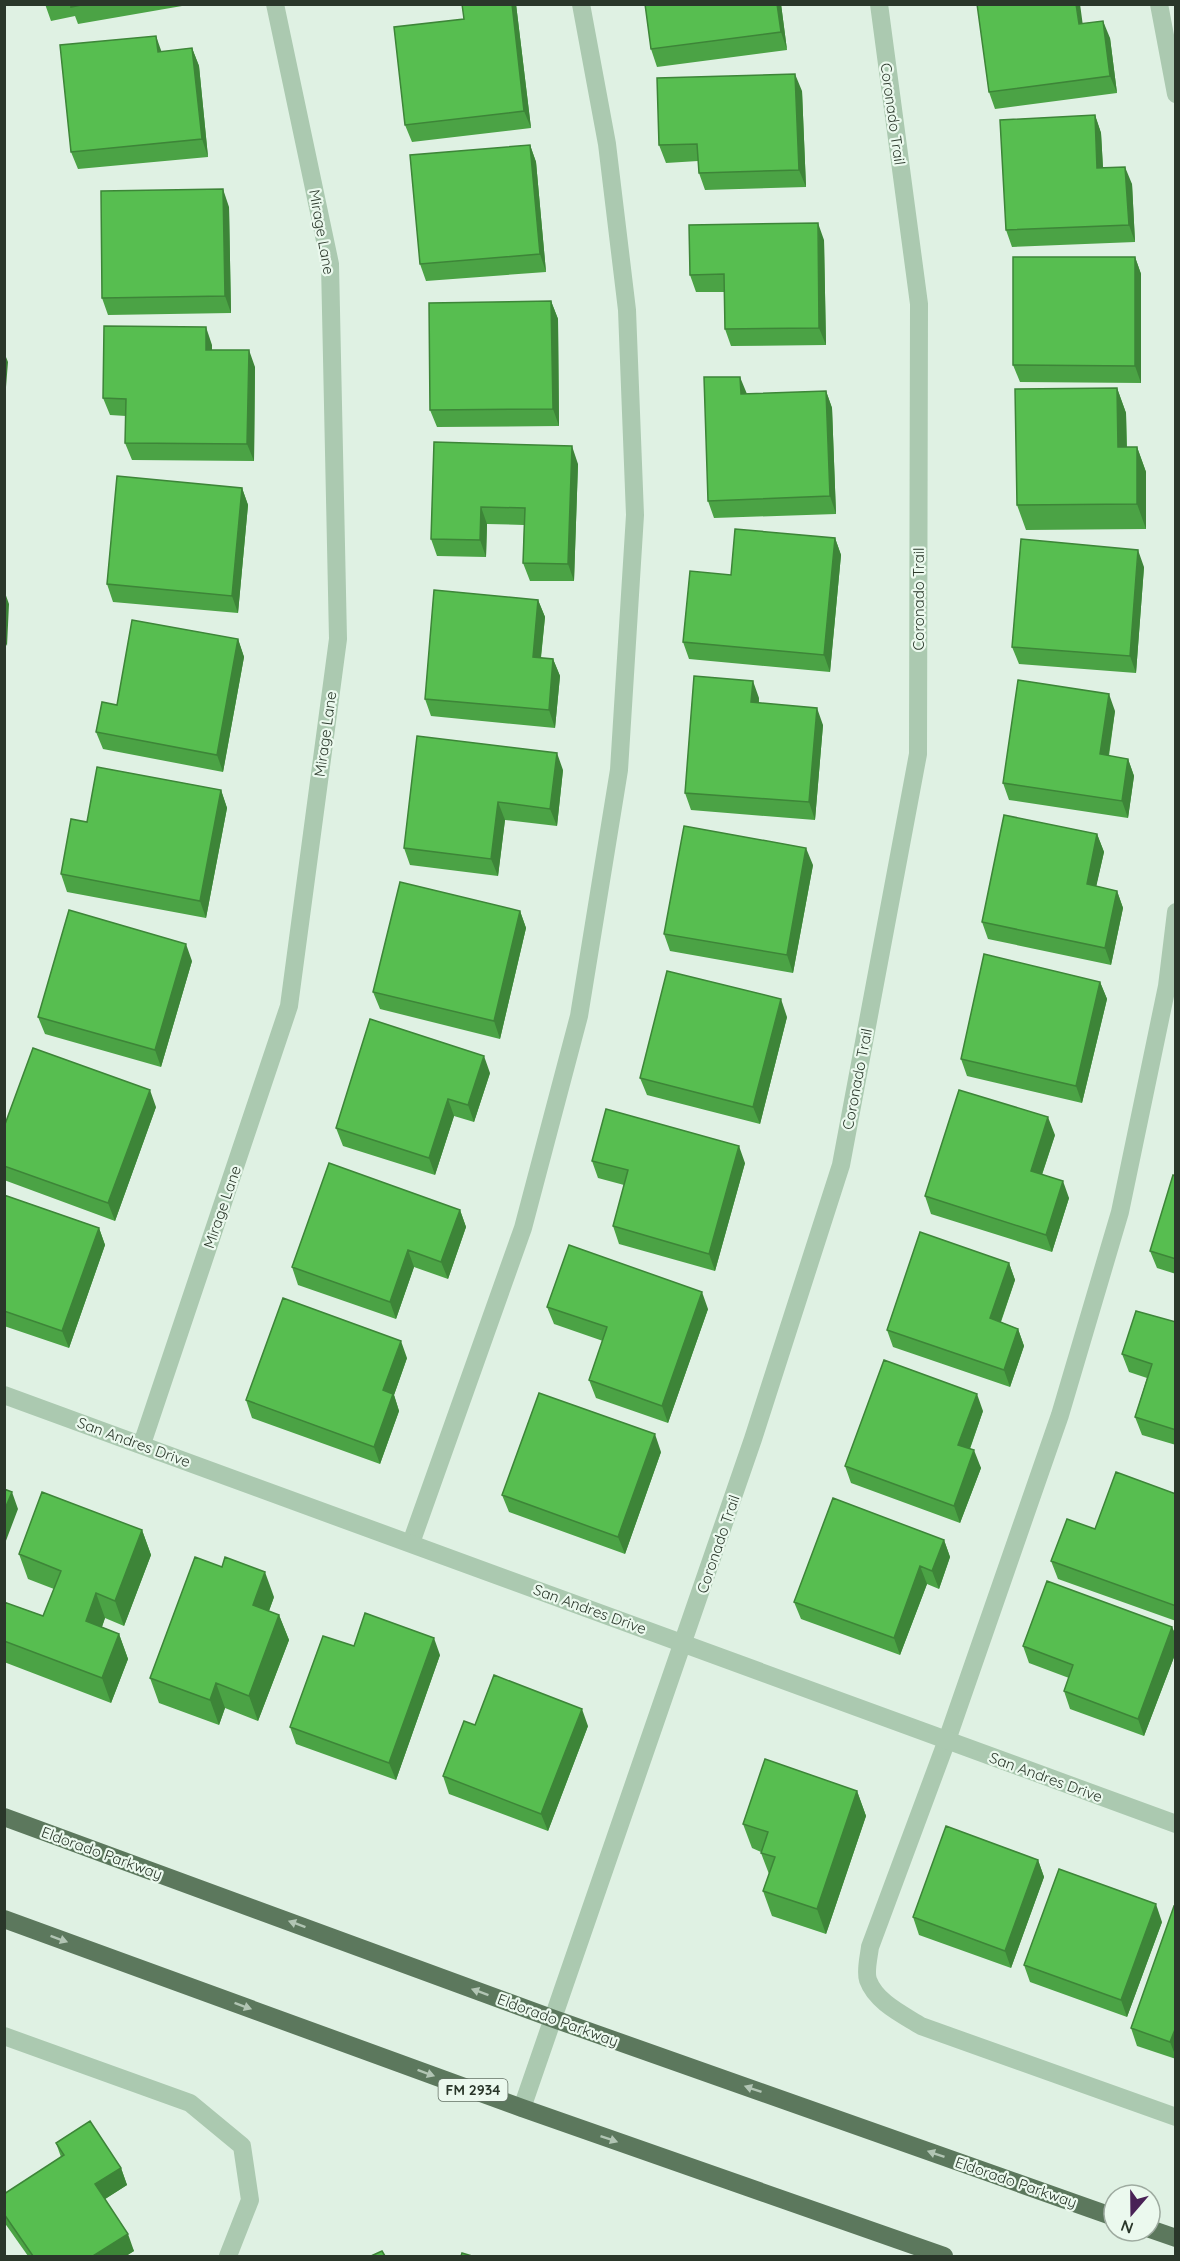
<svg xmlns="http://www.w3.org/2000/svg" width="1180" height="2261" viewBox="0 0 1180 2261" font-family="Quicksand,sans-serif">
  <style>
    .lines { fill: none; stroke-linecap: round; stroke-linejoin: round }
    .lane { stroke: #abc9b0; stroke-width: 18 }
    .street { stroke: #abc9b0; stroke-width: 18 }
    .primary { stroke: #5c785d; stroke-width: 18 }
    .wall { fill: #4ba345 }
    .shaded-wall { fill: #3d8538 }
    .building { fill: #57be50; stroke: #3d8538; stroke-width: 1.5 }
    .oneway { fill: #b2c5b4 }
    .labels { text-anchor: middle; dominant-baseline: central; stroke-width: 4.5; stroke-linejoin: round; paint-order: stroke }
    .shield { fill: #ebf9ee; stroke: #647165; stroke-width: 1.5 }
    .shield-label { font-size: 14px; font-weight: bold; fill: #2a372a }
    .street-label { font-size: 15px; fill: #2a372a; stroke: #ebf9ee }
  </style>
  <rect width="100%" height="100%" fill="#dff1e3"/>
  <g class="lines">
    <path class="lane" d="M1159 4 1176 94
      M1176 912 1167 986 1120 1212 1060 1415 947 1740 870 1947C869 1956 865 1971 868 1980 876 2002 902 2014 921 2026L1176 2117
      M411 1543 523 1228 579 1016 619 770 635 515 627 310 607 144 581 4
      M4 2036 190 2103 242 2146 250 2200 228 2256"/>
    <path class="street" d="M4 1395 1176 1824
      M142 1444 289 1006 338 639 330 264 275 4
      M522 2108 753 1439 841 1165 918 754 919 304 879 4"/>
    <path class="primary" d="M4 1817 554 2019 1114 2217
      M4 1919 522 2108 944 2256
      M1150 2229 1176 2238"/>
  </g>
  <path class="wall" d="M45 4H182V6L78 24 75 16 51 21Z
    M516 4 531 128 412 142 405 125 464 19Z
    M645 4H781L787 50 657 67 651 49Z
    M1083 24 1110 38 1117 93 995 109 989 92Z
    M192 48 199 66 208 157 78 169 71 152 162 52Z
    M802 91 806 187 705 190 699 173 698 161 666 163 659 145Z
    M1095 115 1101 133 1103 168 1132 184 1135 242 1012 247 1006 230Z
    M530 145 536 162 546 272 426 281 420 264Z
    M229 207 231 313 108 315 102 298Z
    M824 240 826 345 731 346 725 329 724 292H696L690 275Z
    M1135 257 1141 274V383L1020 382 1013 365Z
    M551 301 558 319 559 426 437 427 430 410Z
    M212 345V350L255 367 254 461 132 460 125 443 126 416 110 415 103 398Z
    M1117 388 1126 413 1127 447H1137L1146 472V529L1026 530 1017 505Z
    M826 391 832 408 836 514 714 518 708 501 746 394Z
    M434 442 578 464 574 581H530L523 563 524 525 487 524 486 557 437 556 431 539Z
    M242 488 248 505 238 613 113 602 107 584Z
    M835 538 841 555 830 672 689 659 683 642 731 575Z
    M1144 567 1136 673 1019 664 1012 647Z
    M538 600 545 617 541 658 553 659 560 676 555 728 431 716 425 699Z
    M238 639 244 657 223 772 103 749 96 732Z
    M759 698V703L823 725 815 820 691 810 685 793Z
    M1115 711 1109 756 1128 759 1134 776 1128 818 1009 800 1003 783Z
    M563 770 557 826 505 820 498 876 410 865 404 848Z
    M221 790 227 808 206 918 67 892 61 874 87 822Z
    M1097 834 1104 852 1096 886 1117 891 1123 908 1111 965 988 939 982 922Z
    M813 865 793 973 670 951 664 934Z
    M520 911 526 928 500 1039 380 1009 373 992Z
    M192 961 161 1067 45 1034 38 1017Z
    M1100 982 1107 999 1082 1103 967 1076 961 1059Z
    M787 1017 760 1124 647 1095 640 1078Z
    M490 1073 474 1122 454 1116 435 1175 343 1146 336 1128Z
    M156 1107 115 1221 4 1180V1127Z
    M1055 1135 1042 1175 1069 1198 1052 1252 931 1214 925 1196Z
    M592 1161 745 1163 715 1271 619 1244 613 1226 624 1185 598 1178Z
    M1176 1176V1274L1157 1268 1150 1251Z
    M4 1195 99 1228 105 1245 69 1348 4 1326Z
    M460 1210 466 1227 448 1279 414 1267 396 1319 298 1285 292 1267Z
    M1009 1263 1015 1280 1001 1322 1018 1329 1024 1346 1010 1387 893 1347 887 1330Z
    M547 1307 708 1309 668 1423 596 1398 589 1380 603 1341 554 1324Z
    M1176 1322V1445L1142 1435 1135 1417 1147 1378 1129 1372 1122 1354Z
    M407 1358 394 1395 399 1411 380 1464 252 1418 246 1400Z
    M983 1411 970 1449 981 1468 960 1523 851 1483 845 1466Z
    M661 1452 625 1554 509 1512 502 1495Z
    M1176 1494V1621L1058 1579 1051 1561 1095 1529Z
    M142 1530 151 1555 124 1626 105 1618 102 1627 119 1634 128 1659 111 1703 4 1662V1602L43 1616 54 1589 28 1579 19 1554Z
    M944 1540 950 1557 939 1589 927 1584 900 1655 801 1619 794 1602Z
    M274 1597 269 1611 279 1615 289 1640 258 1721 225 1708 219 1725 159 1703 150 1678Z
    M1172 1627 1176 1636V1652L1144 1736 1070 1709 1064 1691 1069 1678 1029 1663 1023 1646Z
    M354 1646 440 1655 396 1780 296 1744 290 1727Z
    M475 1725 588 1726 548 1831 449 1794 443 1776Z
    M857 1791 866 1816 826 1934 772 1916 763 1891 769 1874 761 1853V1852L752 1848 743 1824Z
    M1038 1860 1044 1877 1011 1968 919 1935 913 1917Z
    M1176 1907V2059L1137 2046 1131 2028Z
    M1162 1922 1127 2017 1030 1982 1024 1965Z
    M56 2143 121 2168 127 2185 105 2199 134 2251 126 2256H28L4 2222V2214L61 2157Z"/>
  <path class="shaded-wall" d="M512 4H516L531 128 524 111Z
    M777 4H781L787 50 781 32Z
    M1076 4H1080L1085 41 1079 24Z
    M1103 21 1110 38 1117 93 1110 76Z
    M156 36 162 53 158 52Z
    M192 48 199 66 208 157 202 139Z
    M795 74 802 91 806 187 799 170Z
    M1095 115 1101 133 1104 186 1097 168Z
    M530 145 536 162 546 272 540 254Z
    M1125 167 1132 184 1135 242 1129 225Z
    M223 189 229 207 231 313 225 296Z
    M818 223 824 240 826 345 819 328Z
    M1135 257 1141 274V383L1135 366Z
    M4 294 6 320 4 317Z
    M551 301 558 319 559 426 553 409Z
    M206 327 212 345V367L206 350Z
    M249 350 255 367 254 461 247 444Z
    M4 352 8 362 4 412Z
    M740 377 747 394H741Z
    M1117 388 1126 413 1127 472 1118 447Z
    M826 391 832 408 836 514 830 496Z
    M572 446 578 464 574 581 568 564Z
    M1137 447 1146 472V529L1137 504Z
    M242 488 248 505 238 613 232 596Z
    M481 507 487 524 486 557 480 540Z
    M835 538 841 555 830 672 824 655Z
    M1138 550 1144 567 1136 673 1130 656Z
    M4 590 9 604 7 646 4 640Z
    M538 600 545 617 539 674 533 657Z
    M238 639 244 657 223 772 217 755Z
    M553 659 560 676 555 728 549 710Z
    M753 681 759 698 757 720 751 702Z
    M1109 694 1115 711 1106 772 1100 754Z
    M817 708 823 725 815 820 809 802Z
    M557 753 563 770 557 826 550 809Z
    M1128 759 1134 776 1128 818 1122 801Z
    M221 790 227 808 206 918 200 901Z
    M498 802 505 820 498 876 491 859Z
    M1097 834 1104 852 1093 901 1087 884Z
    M806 848 813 865 793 973 787 955Z
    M1117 891 1123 908 1111 965 1105 948Z
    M520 911 526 928 500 1039 494 1021Z
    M186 944 192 961 161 1067 155 1050Z
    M1100 982 1107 999 1082 1103 1076 1086Z
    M781 999 787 1017 760 1124 753 1107Z
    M484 1056 490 1073 474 1122 468 1105Z
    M150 1090 156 1107 115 1221 108 1203Z
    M448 1099 454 1116 435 1175 429 1158Z
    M1048 1117 1055 1135 1037 1189 1031 1171Z
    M739 1146 745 1163 715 1271 709 1254Z
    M1063 1181 1069 1198 1052 1252 1046 1235Z
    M460 1210 466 1227 448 1279 441 1262Z
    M99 1228 105 1245 69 1348 62 1331Z
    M408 1250 414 1267 396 1319 390 1302Z
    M1009 1263 1015 1280 996 1335 990 1318Z
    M702 1292 708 1309 668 1423 662 1406Z
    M1018 1329 1024 1346 1010 1387 1004 1370Z
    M401 1341 407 1358 394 1395 399 1411 380 1464 374 1447 383 1390Z
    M977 1394 983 1411 965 1462 958 1445Z
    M655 1434 661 1452 625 1554 618 1537Z
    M974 1450 981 1468 960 1523 954 1506Z
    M12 1492 18 1509 4 1546V1511Z
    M142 1530 151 1555 124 1626 115 1601Z
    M944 1540 950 1557 939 1589 932 1571Z
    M920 1566 927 1584 900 1655 894 1638Z
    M265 1572 274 1597 262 1630 253 1605Z
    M96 1593 105 1618 95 1646 86 1621Z
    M279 1615 289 1640 258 1721 249 1696Z
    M1172 1627 1176 1636V1652L1144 1736 1138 1719Z
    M119 1634 128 1659 111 1703 102 1678Z
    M434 1638 440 1655 396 1780 389 1763Z
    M216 1683 225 1708 219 1725 210 1700Z
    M582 1709 588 1726 548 1831 541 1814Z
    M857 1791 866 1816 826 1934 817 1909Z
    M1038 1860 1044 1877 1011 1968 1005 1951Z
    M1156 1904 1162 1922 1127 2017 1121 2000Z
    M1176 2027V2057L1170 2042Z
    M121 2168 127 2185 102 2201 95 2184Z
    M128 2234 134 2251 126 2256H93Z"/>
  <path class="building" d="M71 4H86L71 7Z
    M462 4H512L524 111 405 125 394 27 464 19Z
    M645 4H777L781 32 651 49Z
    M977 4H1076L1079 24 1103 21 1110 76 989 92Z
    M156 36 158 52 192 48 202 139 71 152 60 45Z
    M795 74 799 170 699 173 697 144 659 145 657 78Z
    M1095 115 1097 168 1125 167 1129 225 1006 230 1000 120Z
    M530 145 540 254 420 264 410 155Z
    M223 189 225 296 102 298 101 191Z
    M818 223 819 328 725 329 724 274 690 275 689 225Z
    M1013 257H1135V366L1013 365Z
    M551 301 553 409 430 410 429 303Z
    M104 326 206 327V350H249L247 444 125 443 126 399 103 398Z
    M704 377H740L741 394 826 391 830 496 708 501Z
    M1117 388 1118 447H1137V504L1017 505 1015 389Z
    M434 442 572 446 568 564 523 563 525 508 481 507 480 540 431 539Z
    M117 476 242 488 232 596 107 584Z
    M735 529 835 538 824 655 683 642 690 571 731 575Z
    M1021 539 1138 550 1130 656 1012 647Z
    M434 590 538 600 533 657 553 659 549 710 425 699Z
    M132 620 238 639 217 755 96 732 102 702 117 705Z
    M694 676 753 681 751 702 817 708 809 802 685 793Z
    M1018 680 1109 694 1100 754 1128 759 1122 801 1003 783Z
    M417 736 557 753 550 809 498 802 491 859 404 848Z
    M97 767 221 790 200 901 61 874 71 819 87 822Z
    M1004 815 1097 834 1087 884 1117 891 1105 948 982 922Z
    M684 826 806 848 787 955 664 934Z
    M400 882 520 911 494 1021 373 992Z
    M69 910 186 944 155 1050 38 1017Z
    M984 954 1100 982 1076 1086 961 1059Z
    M667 971 781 999 753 1107 640 1078Z
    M370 1019 484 1056 468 1105 448 1099 429 1158 336 1128Z
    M33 1048 150 1090 108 1203 4 1166V1127Z
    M959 1090 1048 1117 1031 1171 1063 1181 1046 1235 925 1196Z
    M606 1109 739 1146 709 1254 613 1226 628 1170 592 1161Z
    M329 1163 460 1210 441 1262 408 1250 390 1302 292 1267Z
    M1173 1175 1176 1176V1259L1150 1251Z
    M4 1195 99 1228 62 1331 4 1311Z
    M920 1232 1009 1263 990 1318 1018 1329 1004 1370 887 1330Z
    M569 1245 702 1292 662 1406 589 1380 607 1327 547 1307Z
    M283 1298 401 1341 383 1390 393 1394 374 1447 246 1400Z
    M1136 1311 1176 1322V1430L1135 1417 1152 1364 1122 1354Z
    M884 1360 977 1394 958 1445 974 1450 954 1506 845 1466Z
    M539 1393 655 1434 618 1537 502 1495Z
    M1116 1472 1176 1494V1606L1051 1561 1067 1519 1095 1529Z
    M4 1489 12 1492 4 1511Z
    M42 1492 142 1530 115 1601 96 1593 86 1621 119 1634 102 1678 4 1641V1602L43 1616 61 1571 19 1554Z
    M833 1498 944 1540 932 1571 920 1566 894 1638 794 1602Z
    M195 1557 222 1567 225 1557 265 1572 253 1605 279 1615 249 1696 216 1683 210 1700 150 1678Z
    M1047 1581 1172 1627 1138 1719 1064 1691 1073 1665 1023 1646Z
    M365 1613 434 1638 389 1763 290 1727 323 1636 354 1646Z
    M494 1675 582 1709 541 1814 443 1776 464 1721 475 1725Z
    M765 1759 857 1791 817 1909 763 1891 775 1857 761 1853 768 1832 743 1824Z
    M946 1826 1038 1860 1005 1951 913 1917Z
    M1059 1869 1156 1904 1121 2000 1024 1965Z
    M1174 1906 1176 1907V2027L1170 2042 1131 2028Z
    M90 2121 121 2168 95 2184 128 2234 93 2256H33L4 2214V2194L64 2155 56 2143Z
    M382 2251 385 2256H371Z
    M462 2253 472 2256H461Z"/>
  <defs><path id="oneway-solid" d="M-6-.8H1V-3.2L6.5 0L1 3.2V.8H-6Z" transform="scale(1.5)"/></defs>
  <g class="oneway">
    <use href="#oneway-solid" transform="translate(297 1924) rotate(-160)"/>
    <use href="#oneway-solid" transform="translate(59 1939) rotate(20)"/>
    <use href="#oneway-solid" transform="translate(480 1992) rotate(-160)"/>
    <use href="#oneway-solid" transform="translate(243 2006) rotate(20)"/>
    <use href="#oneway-solid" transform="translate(426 2073) rotate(20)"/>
    <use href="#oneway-solid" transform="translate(753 2089) rotate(-161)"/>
    <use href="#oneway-solid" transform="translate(609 2139) rotate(19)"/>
    <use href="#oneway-solid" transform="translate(936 2154) rotate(-161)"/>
  </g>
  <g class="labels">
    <rect class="shield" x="438.5" y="2079" width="69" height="22" rx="4.5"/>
    <g class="shield-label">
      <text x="473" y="2090">FM 2934</text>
    </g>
    <g class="street-label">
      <text transform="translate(893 114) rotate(82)">Coronado Trail</text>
      <text transform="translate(322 232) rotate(80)">Mirage Lane</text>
      <text transform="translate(918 599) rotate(-90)">Coronado Trail</text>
      <text transform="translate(325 734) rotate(-82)">Mirage Lane</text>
      <text transform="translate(857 1079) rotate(-79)">Coronado Trail</text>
      <text transform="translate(222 1207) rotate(-71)">Mirage Lane</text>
      <text transform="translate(134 1442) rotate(20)">San Andres Drive</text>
      <text transform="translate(718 1544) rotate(-71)">Coronado Trail</text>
      <text transform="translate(590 1609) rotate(20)">San Andres Drive</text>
      <text transform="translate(1046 1777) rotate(20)">San Andres Drive</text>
      <text transform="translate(102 1853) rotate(20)">Eldorado Parkway</text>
      <text transform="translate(558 2020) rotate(20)">Eldorado Parkway</text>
      <text transform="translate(1016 2182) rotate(19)">Eldorado Parkway</text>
    </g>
  </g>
  <rect width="1180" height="2261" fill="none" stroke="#2a372a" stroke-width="12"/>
  <g transform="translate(1132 2213) rotate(200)"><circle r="28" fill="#ebf9ee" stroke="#9eaba0" stroke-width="1.5"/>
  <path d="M0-4.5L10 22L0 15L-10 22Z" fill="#492256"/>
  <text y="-9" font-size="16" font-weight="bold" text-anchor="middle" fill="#2a372a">N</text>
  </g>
</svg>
